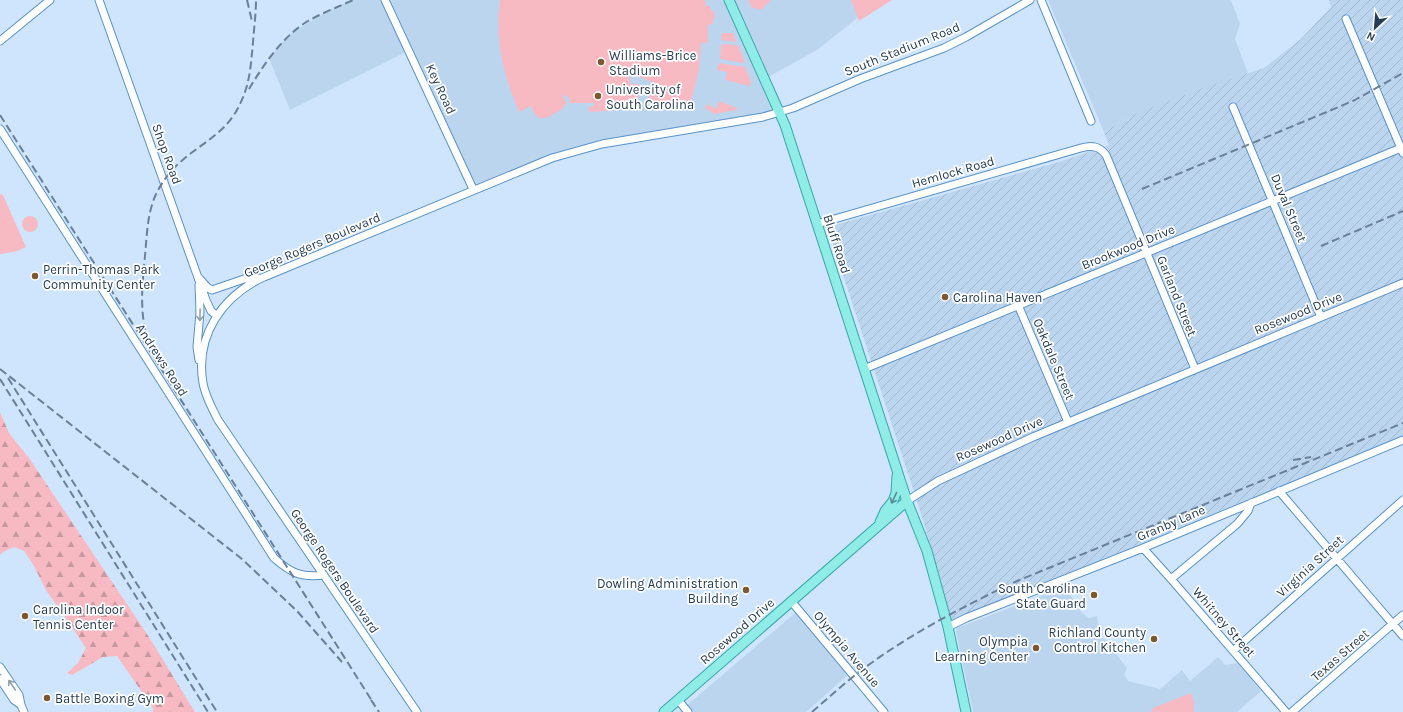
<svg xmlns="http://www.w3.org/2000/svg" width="1403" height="712" viewBox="0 0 1403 712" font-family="Karla,sans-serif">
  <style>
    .built { fill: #bcd5ef }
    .industrial { fill: url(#industrial-furrows) }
    .green { fill: #f7bac3 }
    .forest { fill: url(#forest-firs) }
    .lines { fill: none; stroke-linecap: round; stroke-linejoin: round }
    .minor-casing { stroke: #5992c9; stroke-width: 9 }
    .major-casing { stroke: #39a6a8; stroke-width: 11 }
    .minor { stroke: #fff; stroke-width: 7 }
    .major { stroke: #8fece6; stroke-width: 9 }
    .rail { stroke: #698098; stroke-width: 2; stroke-dasharray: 8 4; stroke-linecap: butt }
    .oneway { stroke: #929eaa }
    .oneway2 { stroke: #558c96 }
    .poi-dot { fill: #7b5830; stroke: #fff; stroke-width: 1.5 }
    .labels { text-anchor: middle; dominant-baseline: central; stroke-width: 3.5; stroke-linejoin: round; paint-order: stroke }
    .street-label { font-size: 13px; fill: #253d55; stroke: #fff }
    .poi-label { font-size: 13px; fill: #253d55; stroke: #fff; text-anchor: start }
  </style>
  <defs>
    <pattern id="industrial-furrows" width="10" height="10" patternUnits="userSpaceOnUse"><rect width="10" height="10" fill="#bcd5ef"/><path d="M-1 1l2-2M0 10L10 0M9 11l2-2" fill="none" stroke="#a1b8cf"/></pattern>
    <pattern id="forest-firs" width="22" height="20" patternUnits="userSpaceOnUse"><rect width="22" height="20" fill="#f7bac3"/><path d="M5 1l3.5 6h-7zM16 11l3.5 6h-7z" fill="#c898a1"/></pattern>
  </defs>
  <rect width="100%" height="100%" fill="#cee5fd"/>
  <path class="built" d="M352 0H880L817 50 761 81 773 114 599 147 557 157 474 191 410 50 290 110 269 58 290 34 326 12Z
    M1048 0H1231L1240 24 1235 39 1248 73 1132 115 1104 132Z
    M1065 587 1082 613 1089 618 1097 616 1100 637 1106 640 1127 668 1124 674 1128 681 1160 689 1182 670 1190 681 1218 657 1225 665 1238 663 1261 691 1237 712H973L956 632 957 628Z
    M795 613 849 674 806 712H679Z"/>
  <path class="industrial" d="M1329 0H1403V435L951 622 942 584 918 504 831 238V230L835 225 1059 162 1109 145 1104 132 1132 115 1209 86 1264 68 1302 38 1331 7Z"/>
  <path class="green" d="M500 0H705L706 6H710L711 11H714L715 18 713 19V24L708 25V43H701L699 69 691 102 682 100 680 106 674 109 652 102 649 98V95L653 87 659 85 631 73 629 75 630 84H639L638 101H625L626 104H630L631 109 589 112 588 107 594 106V103H569L570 98 562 94 566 102 564 107C559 111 544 122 538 117 534 115 533 110 531 106L519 112C503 73 495 43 500 0Z
    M748 0H771L761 10 751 7Z
    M851 0H892L859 21Z
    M722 33H733L736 42 721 40Z
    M721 44 738 45 745 63 720 59Z
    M719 63 745 67 751 82 750 86 725 80 727 72 717 70Z
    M719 101 737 108V110L714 114 705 108 707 104 716 109Z
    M0 194 3 195 26 247 17 251 2 254H0Z
    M22 224a8 8 0 1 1 16 0a8 8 0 1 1-16 0Z
    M1191 693 1194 702V712H1151L1153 708Z"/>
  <path class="forest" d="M0 412 9 433 29 458 149 637 195 712H153V708L117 656 103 657 72 675 67 673 78 663 86 648 61 611 47 592 34 566 24 551 14 547 3 552 0 555Z"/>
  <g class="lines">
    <g class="minor-casing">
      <path id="minor" d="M99 0 206 300 211 311 216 315
        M385 0 473 189
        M1041 0 1091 121
        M1346 19 1403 153
        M0 41 50 0
        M1233 107 1321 317
        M0 129 274 558C291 573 301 578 324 575
        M817 224 1081 148C1092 145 1099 146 1106 155L1195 369
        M200 279 208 288 212 290 244 279 258 278
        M199 285 200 312 197 347 199 360
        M1018 305 1068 422
        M864 369 1401 148
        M1279 491 1403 636
        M907 501 938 481 1033 437 1403 283
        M1143 548 1171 579 1286 712
        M1171 579 1237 524 1248 511 1251 503
        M791 601 884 712
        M948 627 966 618 1143 548 1403 440
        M1233 651 1403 500
        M0 667 19 695 21 705 24 712
        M0 679 14 700 21 705
        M678 700 688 712
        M417 712 218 420C212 408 205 396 203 383 195 336 222 296 264 277L552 158 602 144 763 117 793 108 860 79 944 48 966 37 1030 0
        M1292 712 1403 615"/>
    </g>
    <g class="major-casing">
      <path id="major" d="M729 0 785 125 907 501 927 551 948 627 966 712
        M880 522 885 511 893 501 896 493 897 476
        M664 712 907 501"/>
    </g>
    <use href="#minor" class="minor"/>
    <use href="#major" class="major"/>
    <path class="rail" d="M247 0 252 21
      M249 89C264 64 283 36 308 21 322 13 338 7 353 0
      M0 115 374 704
      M1142 189 1341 106 1355 100 1403 73
      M1321 246 1403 211
      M149 343C139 315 142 286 145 256 147 235 147 214 156 194 161 184 168 174 175 167 198 144 226 135 240 104 250 84 251 64 253 42 254 28 256 14 256 0
      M0 369 242 559 297 611 342 662
      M8 378 217 712
      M0 379 208 712
      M1293 460 1311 457
      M371 700 379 712
      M812 712C826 700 839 688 854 676 902 638 962 607 1017 581L1403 423"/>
  </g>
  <defs><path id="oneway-shaft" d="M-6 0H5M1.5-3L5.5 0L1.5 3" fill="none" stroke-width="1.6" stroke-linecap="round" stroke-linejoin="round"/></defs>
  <g class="oneway">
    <use href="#oneway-shaft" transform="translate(200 315) rotate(91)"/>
    <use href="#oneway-shaft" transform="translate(12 685) rotate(-124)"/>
  </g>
  <use class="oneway2" href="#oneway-shaft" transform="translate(894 498) rotate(115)"/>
  <g class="poi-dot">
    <circle cx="601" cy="62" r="4"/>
    <circle cx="598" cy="96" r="4"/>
    <circle cx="35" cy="276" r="4"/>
    <circle cx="945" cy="297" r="4"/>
    <circle cx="746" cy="590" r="4"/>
    <circle cx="1094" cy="595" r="4"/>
    <circle cx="25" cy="616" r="4"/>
    <circle cx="1154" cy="639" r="4"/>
    <circle cx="1036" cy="648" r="4"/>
    <circle cx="47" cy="698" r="4"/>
  </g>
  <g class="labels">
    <g class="street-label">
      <text transform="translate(902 49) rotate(-22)">South Stadium Road</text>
      <text transform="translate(441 89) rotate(65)">Key Road</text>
      <text transform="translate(167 154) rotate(70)">Shop Road</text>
      <text transform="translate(953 172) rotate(-16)">Hemlock Road</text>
      <text transform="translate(1289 208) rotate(67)">Duval Street</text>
      <text transform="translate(837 244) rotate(72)">Bluff Road</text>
      <text transform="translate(312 245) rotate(-23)">George Rogers Boulevard</text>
      <text transform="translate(1128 247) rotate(-22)">Brookwood Drive</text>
      <text transform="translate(1177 296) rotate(68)">Garland Street</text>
      <text transform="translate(1298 313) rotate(-22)">Rosewood Drive</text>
      <text transform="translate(1054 359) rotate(67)">Oakdale Street</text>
      <text transform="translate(162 360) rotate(57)">Andrews Road</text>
      <text transform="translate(999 439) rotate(-24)">Rosewood Drive</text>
      <text transform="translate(1171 523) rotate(-23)">Granby Lane</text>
      <text transform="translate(1310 566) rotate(-42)">Virginia Street</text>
      <text transform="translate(335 571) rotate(56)">George Rogers Boulevard</text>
      <text transform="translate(1224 622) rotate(49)">Whitney Street</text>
      <text transform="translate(737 631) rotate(-41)">Rosewood Drive</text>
      <text transform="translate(847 649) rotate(50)">Olympia Avenue</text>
      <text transform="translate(1340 655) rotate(-41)">Texas Street</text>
    </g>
    <g class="poi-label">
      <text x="609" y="55">Williams-Brice<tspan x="609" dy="15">Stadium</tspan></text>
      <text x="606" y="89">University of<tspan x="606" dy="15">South Carolina</tspan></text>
      <text x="43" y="269">Perrin-Thomas Park<tspan x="43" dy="15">Community Center</tspan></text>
      <text x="953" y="297">Carolina Haven</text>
      <text x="738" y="583" text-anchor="end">Dowling Administration<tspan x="738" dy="15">Building</tspan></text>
      <text x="1086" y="588" text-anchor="end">South Carolina<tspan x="1086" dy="15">State Guard</tspan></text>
      <text x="33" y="609">Carolina Indoor<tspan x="33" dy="15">Tennis Center</tspan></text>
      <text x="1146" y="632" text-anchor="end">Richland County<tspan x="1146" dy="15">Control Kitchen</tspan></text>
      <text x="1028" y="641" text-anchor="end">Olympia<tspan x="1028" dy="15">Learning Center</tspan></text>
      <text x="55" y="698">Battle Boxing Gym</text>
    </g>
  </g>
  <g transform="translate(1375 28) rotate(206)" stroke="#ffffff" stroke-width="3" paint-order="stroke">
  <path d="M0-3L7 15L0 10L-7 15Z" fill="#253d55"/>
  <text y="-6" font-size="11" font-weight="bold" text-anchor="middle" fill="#253d55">N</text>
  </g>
</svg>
